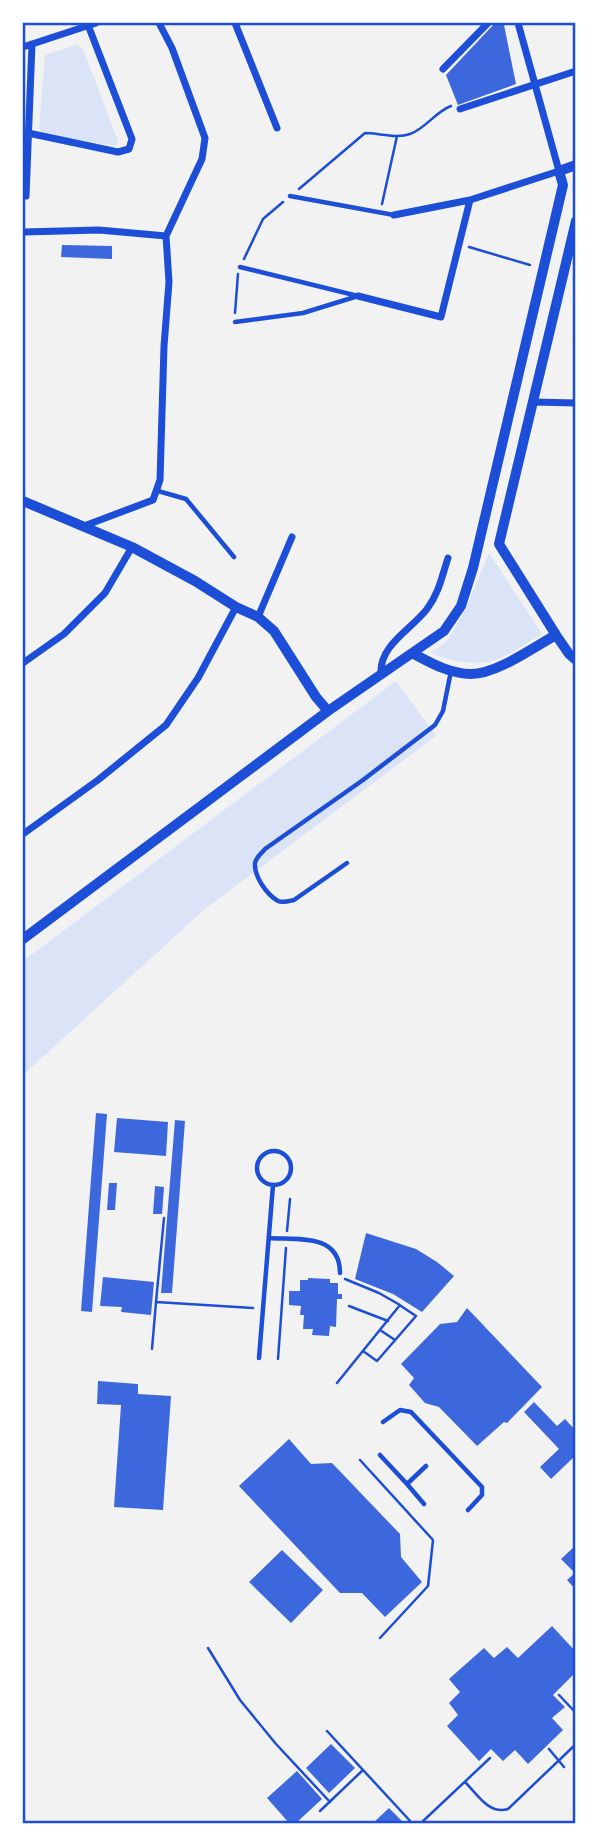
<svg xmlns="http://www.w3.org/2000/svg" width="599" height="1846" viewBox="0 0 599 1846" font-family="Lato,sans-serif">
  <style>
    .green { fill: #dbe4f7 }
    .building { fill: #3d67dc }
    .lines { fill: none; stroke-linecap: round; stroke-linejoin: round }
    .path { stroke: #1d4ed8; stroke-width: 2.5 }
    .service { stroke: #1d4ed8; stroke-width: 4.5 }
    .minor { stroke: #1d4ed8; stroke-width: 7 }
    .tertiary { stroke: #1d4ed8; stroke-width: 10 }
    .neatline { fill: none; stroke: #1d4ed8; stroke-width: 2.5 }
  </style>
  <rect width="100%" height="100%" fill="#f2f2f2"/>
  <path class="green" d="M76 45 83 49 118 141 117 146 45 135 39 129 45 55Z
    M489 553 542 634C495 662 485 673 430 653L447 641 464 612Z
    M396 681 436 736 205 909 23 1075V961Z"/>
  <path class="building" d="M495 23 504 25 516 84 458 105 446 75Z
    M62 245 112 246V259L61 257Z
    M96 1113 107 1114 92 1312 81 1311Z
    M117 1118 168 1122 166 1156 114 1152Z
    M175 1120 185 1121 172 1293H161Z
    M109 1183H117L115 1210H107Z
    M155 1186 164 1187 162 1214H153Z
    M366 1233 416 1249 437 1262 454 1276 422 1312 393 1294 355 1279Z
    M103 1277 154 1282 151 1315 121 1312 122 1307 100 1306Z
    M308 1278 330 1279V1283H338V1294H342V1299H337L336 1327 330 1326 329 1336 312 1335 313 1329H303L304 1315H300L301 1306 289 1305V1291H300V1280H308Z
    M467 1308 542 1387 507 1423 504 1422 477 1446 439 1407 425 1403 409 1385 414 1378 401 1364 440 1324 457 1322Z
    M98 1381 138 1384V1394L171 1396 163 1510 114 1507 121 1405 97 1404Z
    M534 1402 557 1426 565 1419 576 1431V1455L551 1479 540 1467 559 1449 524 1412Z
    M289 1439 311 1464 332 1463 400 1534 401 1557 422 1582 385 1617 362 1593H340L239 1486Z
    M576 1545V1590L567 1580 575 1573 561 1559Z
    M282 1550 323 1590 291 1623 249 1582Z
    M552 1626 576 1652V1672L553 1695 565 1707 552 1718 563 1730 528 1764 515 1750 503 1761 491 1749 479 1761 447 1726 458 1715 449 1703 460 1692 449 1679 484 1648 494 1658 507 1647 518 1658Z
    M331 1744 355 1768 329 1793 306 1768Z
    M297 1771 322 1799 296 1823H289L267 1798Z
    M389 1808 404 1823H373Z"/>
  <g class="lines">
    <path class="path" d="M299 189 365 133C379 133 396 139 410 134 425 129 435 112 451 106
      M382 204 397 136
      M469 247 530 265
      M244 259 263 219 283 202
      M235 313 238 274
      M287 1231 290 1199
      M156 1302 164 1218
      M349 1306 388 1321
      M380 1330 395 1340
      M152 1349 156 1302 253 1308
      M363 1351 377 1361 416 1316 401 1306
      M278 1359 286 1248
      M337 1383 400 1305 379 1293 345 1279
      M360 1460 433 1540 428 1586 380 1638
      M208 1648 240 1700 276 1744 330 1802
      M559 1695 576 1713
      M327 1731 412 1823
      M549 1749 564 1767
      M465 1782C477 1794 489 1815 508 1809L576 1744
      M320 1811 363 1770
      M421 1823 490 1758"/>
    <path class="service" d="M290 196 394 215
      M235 322 303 313 358 296 240 267
      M158 491 186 499 234 557
      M347 863 294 900C289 901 283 903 278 901 266 894 254 876 255 863 256 857 262 853 265 849L363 780 435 725 443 711 451 671
      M257 1168a17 17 0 1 1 34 0a17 17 0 1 1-34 0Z
      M269 1238C298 1240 340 1233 340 1273
      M259 1358 273 1185
      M383 1422 400 1410 411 1412 482 1487V1495L468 1510
      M380 1455 407 1484
      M424 1504 407 1484 426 1466"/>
    <path class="minor" d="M235 23 277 128
      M23 47 96 23
      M443 69 488 23
      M460 109 576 71
      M28 133 118 152 129 149 132 139 88 25
      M26 196 32 44
      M394 215 470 200 559 171 518 23
      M23 232 99 230 166 236
      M358 296 441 317 470 200
      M532 402 576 403
      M84 526 153 500 160 480 164 346 169 282 166 236 202 159 205 138 172 48 159 23
      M258 617 292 537
      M23 663 64 634 105 593 132 547
      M381 674C379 645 412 629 427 609 439 593 442 576 448 558
      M23 834 98 780 166 725 198 678 236 607"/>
    <path class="tertiary" d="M576 221 499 544 556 635 569 654 576 660
      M23 501 132 547 195 581 236 607 258 617 274 631 316 697 328 711
      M414 654C431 663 450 674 471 674 497 674 532 648 556 635
      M23 939 328 711 444 631 461 606 473 568 563 185 559 171 576 165"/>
  </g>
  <rect width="599" height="1846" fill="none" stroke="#ffffff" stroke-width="49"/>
  <rect x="24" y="24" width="550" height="1798" class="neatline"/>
</svg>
